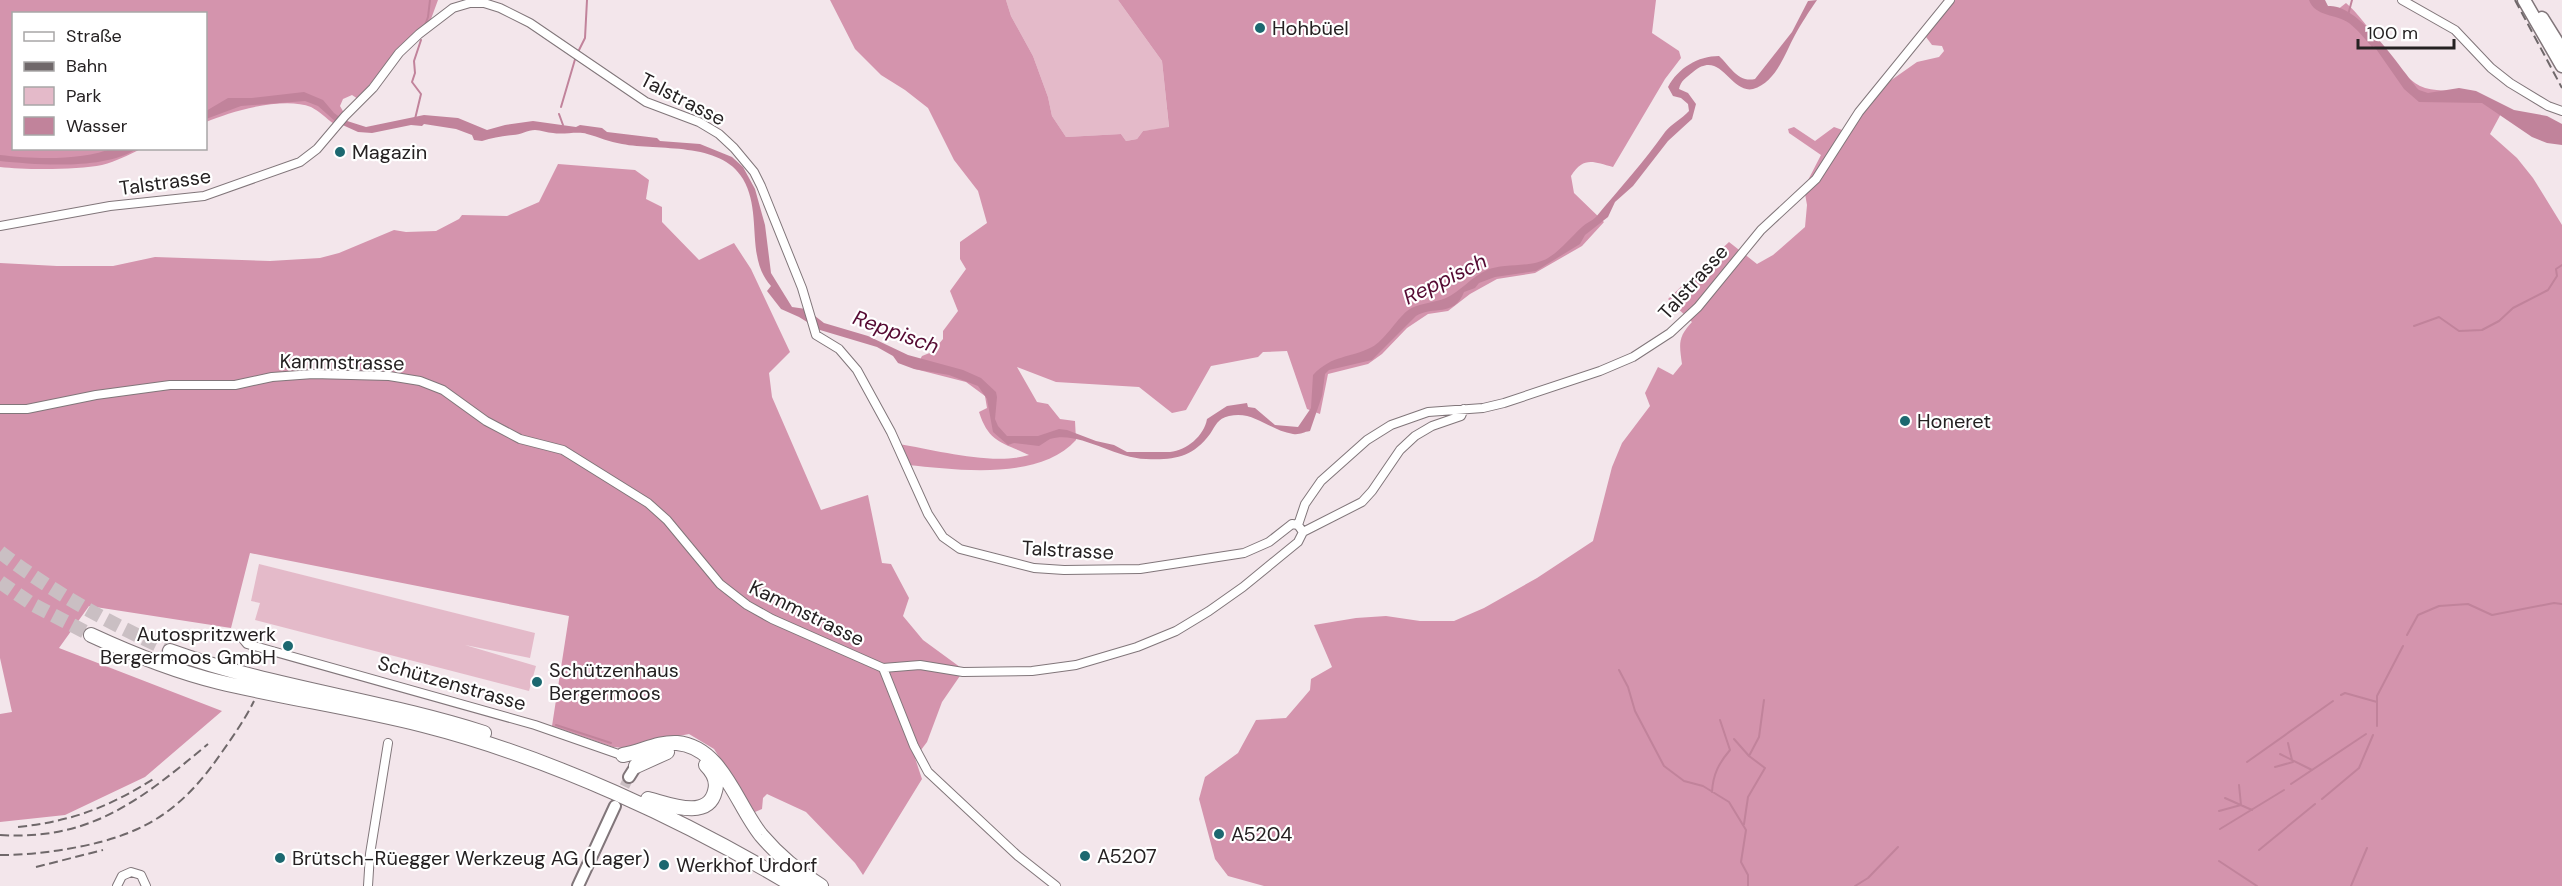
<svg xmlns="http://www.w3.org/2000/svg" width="2562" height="886" viewBox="0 0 2562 886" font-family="'DM Sans',sans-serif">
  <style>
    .green { fill: #e4bac9 }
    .forest { fill: #d494ad }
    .water { fill: #c1839b }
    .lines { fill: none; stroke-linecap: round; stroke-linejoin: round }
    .stream { stroke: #c1839b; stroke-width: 2 }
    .secondary-tunnel { stroke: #cabfc3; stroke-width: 10; stroke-dasharray: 10 5; stroke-linecap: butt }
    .highway-tunnel { stroke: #cabfc3; stroke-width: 14; stroke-dasharray: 14 7; stroke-linecap: butt }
    .street-casing { stroke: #81767a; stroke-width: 10 }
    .secondary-casing { stroke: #81767a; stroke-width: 14 }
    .primary-casing { stroke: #81767a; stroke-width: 15 }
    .highway-casing { stroke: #81767a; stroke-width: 16 }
    .street { stroke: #fff; stroke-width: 8 }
    .secondary { stroke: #fff; stroke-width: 10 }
    .primary { stroke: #fff; stroke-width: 12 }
    .highway { stroke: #fff; stroke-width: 14 }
    .rail { stroke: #6f686a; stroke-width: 2; stroke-dasharray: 9 4.5; stroke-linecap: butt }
    .poi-dot { fill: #1c6870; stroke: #fff; stroke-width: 2 }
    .labels { text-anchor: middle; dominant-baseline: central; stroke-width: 4.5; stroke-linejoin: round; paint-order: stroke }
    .poi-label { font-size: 20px; fill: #252122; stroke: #fff; text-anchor: start }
    .street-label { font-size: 20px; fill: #252122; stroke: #fff }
    .water-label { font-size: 21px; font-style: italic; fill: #550932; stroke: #fff }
  </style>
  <rect width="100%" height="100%" fill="#f3e6eb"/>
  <path class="green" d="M1006 0H1118L1162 61 1169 128 1143 131 1137 139 1126 141 1121 134 1066 137 1052 116 1048 97 1033 56 1011 16Z
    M259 564 535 633 530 658 465 645 536 666 529 691 255 620 260 603 251 601Z"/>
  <path class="forest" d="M0 0H438L431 19 400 47 358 99 352 95 343 99 340 106 344 113 334 124C326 118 319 111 311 107 284 96 232 111 206 122V14H14V148L141 149C128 155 117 161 102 165 78 170 25 170 0 167Z
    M830 0H1006L1011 16 1033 56 1048 97 1052 116 1066 137 1121 134 1126 141 1137 139 1143 131 1169 127 1162 61 1118 0H1656L1652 33 1679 51 1681 58 1665 79 1613 167C1593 162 1584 156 1571 176L1574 193 1604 222 1582 246 1535 273 1497 279 1470 294 1448 311 1428 314 1407 328 1382 354 1368 364 1328 374 1320 414 1307 409 1287 351 1263 352 1258 357 1211 366 1186 410 1172 413 1139 387 1056 382 1017 367 1037 402 1048 404 1060 419 1075 421 1076 440C1039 481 958 470 908 465L899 444C936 450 993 466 1029 455 1002 442 989 443 979 412L987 408 985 396 966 382 915 369 922 356 932 352 943 339V331L958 311 950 291 966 269 960 259V242L987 223 978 191 954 160 928 108 905 90 881 75 855 49Z
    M1955 0H2319L2332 14 2346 3C2369 22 2396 74 2420 86 2433 92 2452 90 2466 92 2478 95 2492 104 2503 110L2490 134 2517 158 2533 178 2562 225V886H1264L1228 876 1215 859 1199 799 1205 777 1238 753 1256 720 1286 718 1310 690 1311 679 1332 667 1314 625 1356 618 1386 616 1420 621H1454L1484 608 1537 578 1593 541 1612 467 1622 443 1650 406 1645 393 1658 367 1673 375 1682 364C1679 343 1678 337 1692 322L1668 299 1729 242 1757 264 1773 255 1805 227 1807 205 1804 188 1821 155 1789 133 1788 129 1794 127 1815 141 1834 127 1848 132 1887 79 1890 81 1917 62 1939 57 1944 51 1942 46 1932 45 1926 37Z
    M558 164 635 170 649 180 646 199 662 207V222L699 260 734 243 751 269 790 352 769 373 772 397 821 510 868 495 882 563 891 564 909 598 903 616 923 640 964 670 942 702 927 742 915 758 922 779 863 875 855 863 806 812 767 794 763 798 762 809 755 812 714 749 689 734 659 740 633 749 613 747 552 726 569 616 250 553 231 628 89 606 59 648 222 711 145 777 65 815 0 822V714L12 712 0 658V263L57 266H113L155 257 270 261 320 258 339 253 394 230 406 232 436 231 459 219 462 215 507 216 539 202Z"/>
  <path class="water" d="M1817 0C1810 10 1801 24 1795 35 1785 53 1776 83 1753 89 1730 94 1721 48 1693 72 1686 78 1681 80 1679 89L1688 93 1696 104 1692 119 1668 141 1633 186 1615 202 1608 217 1585 235 1580 244 1536 271 1495 277 1479 283 1475 288 1464 292C1454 318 1433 305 1416 316L1372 360 1329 370 1325 374 1322 396 1310 431C1303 432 1300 435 1293 434 1268 430 1254 410 1229 416 1217 419 1216 425 1210 434 1192 458 1174 460 1146 459 1113 458 1079 430 1050 439 1046 441 1043 444 1039 446L1014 443 1008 445 993 432 987 399 978 386 949 375 914 369 898 363 893 356 877 347 820 330 799 317 781 309 767 291 771 286C745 258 763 213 743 179 721 141 658 151 622 144 609 142 599 137 587 134 578 131 563 135 553 133 547 133 541 130 535 130 528 130 520 135 513 135 502 136 492 138 482 141L474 140 472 135 456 129 424 124 422 126 411 125 372 133 358 132 336 122 318 106 305 101 241 106 206 119V111L228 98H252L304 92 323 100 334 113 344 120 366 127 424 115 458 118 487 130 505 125 533 121 576 127 580 125 602 128 607 132 657 138 660 141 700 144 732 157 743 167 755 189 765 225 771 273 792 307 806 309 824 323 868 336 908 355 963 370 981 378 996 392 997 397 995 419 998 426 1007 436H1038L1059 429 1067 430 1096 441 1114 445 1127 452H1170C1187 450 1204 436 1207 419L1227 406 1247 403 1248 407 1255 408 1275 425 1298 427 1311 408 1313 375C1333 354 1349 359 1372 347 1384 341 1396 320 1407 311 1417 303 1434 303 1446 298 1460 292 1471 277 1487 270 1503 263 1532 268 1548 258 1561 250 1570 238 1582 227 1586 223 1592 221 1596 217 1619 189 1644 162 1665 132 1671 124 1682 119 1689 111L1688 104 1681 98 1673 96 1668 87C1678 68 1698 56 1719 56 1730 66 1738 83 1755 79L1792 32 1808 1Z
    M2309 0H2325L2328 6C2359 3 2400 68 2419 90L2428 93 2459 88 2476 91 2514 110 2547 116 2562 124V145L2547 143 2532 137 2482 103 2419 102 2404 89 2374 46 2372 47C2365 39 2357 29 2349 23 2337 14 2315 17 2309 0Z
    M113 148 136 149C105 170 38 165 0 161V155C33 159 82 161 113 148Z"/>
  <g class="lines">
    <path class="stream" d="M2348 15 2352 0
      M425 25 428 17 430 0
      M578 52 585 38 587 0
      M561 107 576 56
      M559 114 563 125
      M415 119 421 94 412 82 415 73 414 61 421 40
      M2414 326 2439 317 2459 331 2482 330 2499 321 2513 308 2548 290 2557 276 2556 269 2562 265
      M2407 635 2418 615 2439 606 2468 604 2492 615 2554 603 2562 604
      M1619 670 1628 687 1635 711 1664 766 1684 781 1703 786 1729 802 1746 830 1741 862 1748 875V886
      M2341 695 2345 693 2377 702
      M556 725 611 743
      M2377 726V696L2403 646
      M1734 739 1749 756
      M2288 743 2292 760
      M2280 754 2312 770
      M2247 762 2333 701
      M2275 767 2293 762
      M2291 784 2366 734
      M1712 792C1713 774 1719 763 1730 750L1720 720
      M2225 798 2252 810
      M2322 799 2359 768 2373 735
      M2219 811 2241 805 2239 785
      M1744 824 1748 797 1765 768 1749 756 1759 737 1764 700
      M2220 829 2284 790
      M2259 850 2315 804
      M2219 861 2257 886
      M1855 886 1868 878 1898 847
      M2351 886 2367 848"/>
    <path class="secondary-tunnel" d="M618 800 629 777"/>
    <path class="highway-tunnel" d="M0 552C53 593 110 623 170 651
      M0 582 32 604 91 635"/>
    <g class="street-casing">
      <path id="street" d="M2402 0 2455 30 2491 68 2510 83 2548 106 2562 111
        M0 226 110 206 204 196 300 162 317 149 345 116 373 88 399 53 419 34 453 8 470 3H484L500 8 530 23 646 102 699 122 719 134 734 148 754 172 761 186 802 288 816 335 839 349 857 370 891 432 928 514 943 537 960 549 1034 568 1064 570 1140 569 1244 553 1269 542 1292 524 1298 525 1303 532
        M0 409H27L96 395 170 385H235L272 377 313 374 389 376 420 381 443 390 486 421 520 439 563 450 648 503 667 520 720 584 747 605 772 619 883 668 920 665 963 672 1032 671 1076 665 1137 647 1176 631 1209 611 1243 587 1298 542 1303 532
        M1298 525 1305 504 1321 481 1367 440 1391 425 1428 412 1483 408 1504 403 1600 371 1633 357 1670 333 1698 307 1761 230 1816 179 1859 112 1950 0
        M1303 532 1362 502 1372 491 1400 450 1415 436 1432 426 1461 416 1464 409
        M242 638 247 644 535 725 624 756
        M883 668 914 746 928 772 1018 856 1056 886
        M117 886 122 876 131 872 141 875 146 886
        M368 886 370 854 388 743"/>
    </g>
    <g class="secondary-casing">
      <path id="secondary" d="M629 777 636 766
        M578 886 615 806"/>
    </g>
    <g class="primary-casing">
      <path id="primary" d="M2524 0 2562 66
        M2542 18 2562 50"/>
    </g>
    <g class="highway-casing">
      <path id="highway" d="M91 635C132 654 174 671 219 682 286 698 356 708 423 725 549 757 683 819 794 886
        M170 651C272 688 381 700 484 733
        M623 755C641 752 658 742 677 743 722 747 736 804 761 835 778 855 798 872 821 886
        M636 766 667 752
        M648 799C668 804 708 821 715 791 718 781 713 772 706 765
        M787 872 810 886"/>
    </g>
    <use href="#street" class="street"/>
    <use href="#secondary" class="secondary"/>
    <use href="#primary" class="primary"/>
    <use href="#highway" class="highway"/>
    <path class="rail" d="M2515 0 2562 88
      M18 827C73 821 109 807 155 778
      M0 835C91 841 142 799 208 744
      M0 855C26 855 52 852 78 847 146 834 183 809 222 752 234 735 245 719 254 701
      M36 867 103 850"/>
  </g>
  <g class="poi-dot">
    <circle cx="1260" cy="28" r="6"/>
    <circle cx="340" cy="152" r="6"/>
    <circle cx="1905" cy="421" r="6"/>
    <circle cx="288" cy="646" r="6"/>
    <circle cx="537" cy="682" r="6"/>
    <circle cx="1219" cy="834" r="6"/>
    <circle cx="1085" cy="856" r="6"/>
    <circle cx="280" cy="858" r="6"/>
    <circle cx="664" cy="865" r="6"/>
  </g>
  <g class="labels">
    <g class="poi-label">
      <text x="1272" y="28">Hohbüel</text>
      <text x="352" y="152">Magazin</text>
      <text x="1917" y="421">Honeret</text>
      <text x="276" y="634" text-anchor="end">Autospritzwerk<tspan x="276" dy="23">Bergermoos GmbH</tspan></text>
      <text x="549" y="670">Schützenhaus<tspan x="549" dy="23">Bergermoos</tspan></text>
      <text x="1231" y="834">A5204</text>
      <text x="1097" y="856">A5207</text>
      <text x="292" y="858">Brütsch-Rüegger Werkzeug AG (Lager)</text>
      <text x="676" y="865">Werkhof Urdorf</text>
    </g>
    <g class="street-label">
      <text transform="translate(683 99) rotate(27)">Talstrasse</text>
      <text transform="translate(165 182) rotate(-8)">Talstrasse</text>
      <text transform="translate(1693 282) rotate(-48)">Talstrasse</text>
      <text transform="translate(342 362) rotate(1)">Kammstrasse</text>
      <text transform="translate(1068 550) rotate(3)">Talstrasse</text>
      <text transform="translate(807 613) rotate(26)">Kammstrasse</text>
      <text transform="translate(452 683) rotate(16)">Schützenstrasse</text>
    </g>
    <g class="water-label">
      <text transform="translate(1445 279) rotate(-26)">Reppisch</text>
      <text transform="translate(896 332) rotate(20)">Reppisch</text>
    </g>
  </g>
  <rect x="12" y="12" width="195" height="138" fill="#ffffff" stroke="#a8a6a7" stroke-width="1.5"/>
  <rect x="24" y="32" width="30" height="9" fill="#ffffff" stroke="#a8a6a7" stroke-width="1.5"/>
  <text x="66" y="42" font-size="18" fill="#252122">Straße</text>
  <rect x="24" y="62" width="30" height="9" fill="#6f686a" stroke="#a8a6a7" stroke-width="1.5"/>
  <text x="66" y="72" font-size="18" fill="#252122">Bahn</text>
  <rect x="24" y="87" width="30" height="18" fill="#e4bac9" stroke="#a8a6a7" stroke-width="1.5"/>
  <text x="66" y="102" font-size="18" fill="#252122">Park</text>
  <rect x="24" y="117" width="30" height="18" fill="#c1839b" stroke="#a8a6a7" stroke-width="1.5"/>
  <text x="66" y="132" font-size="18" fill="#252122">Wasser</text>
  <path d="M2358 39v9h96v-9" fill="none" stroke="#252122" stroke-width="3"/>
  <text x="2367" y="39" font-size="18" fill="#252122" stroke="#ffffff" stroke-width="4.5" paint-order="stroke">100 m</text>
</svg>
